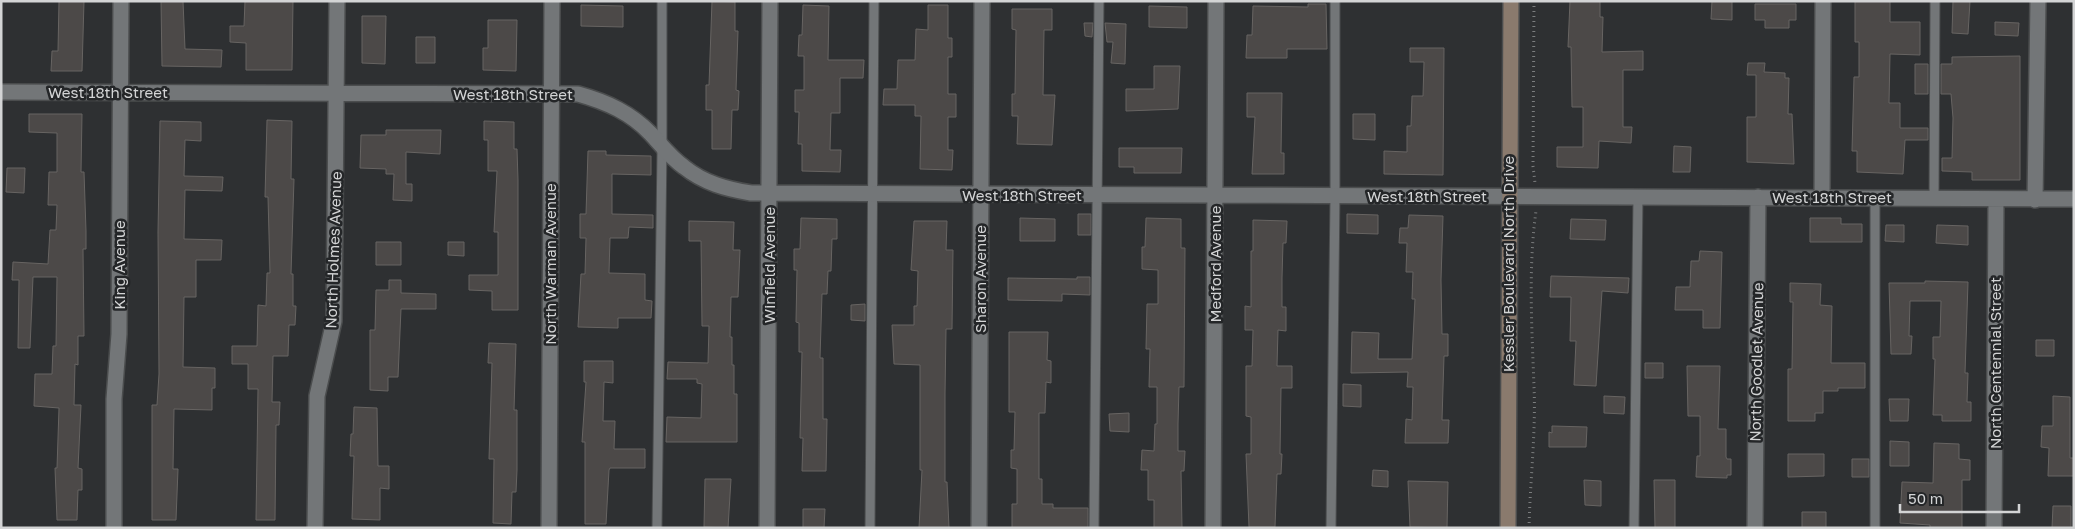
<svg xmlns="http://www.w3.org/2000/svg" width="2075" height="529" viewBox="0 0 2075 529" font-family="'Golos Text',sans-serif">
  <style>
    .building { fill: #4c4948; stroke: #676462 }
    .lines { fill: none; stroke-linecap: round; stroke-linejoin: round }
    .lane-casing { stroke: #4b4d4e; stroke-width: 11 }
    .street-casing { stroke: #4b4d4e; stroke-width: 18 }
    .secondary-casing { stroke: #4b4d4e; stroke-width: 18 }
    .path { stroke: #7b7d7e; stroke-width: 3; stroke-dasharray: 1 4; stroke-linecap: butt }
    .lane { stroke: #737678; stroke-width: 9 }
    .street { stroke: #737678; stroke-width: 15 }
    .secondary { stroke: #8a7a6d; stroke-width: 15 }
    .labels { text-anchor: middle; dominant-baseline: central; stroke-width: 5; stroke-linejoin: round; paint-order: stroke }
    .street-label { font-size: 15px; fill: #d3d4d5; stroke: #242628 }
  </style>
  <rect width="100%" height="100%" fill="#2e3032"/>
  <path class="building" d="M59 1H84L82 71H51L52 51H58Z
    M161 1H183L185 49 222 50 221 67 162 66Z
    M245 1H293L292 70H246V43L230 42V26H244Z
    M712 1 735 2V31H738L736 90 739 91 738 110H732L731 149H712V110H706V85H709Z
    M1570 1H1600V17H1603L1602 52 1643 51V70H1623V127H1632L1631 143 1599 141 1598 168 1557 167V147H1583V107H1572L1571 47H1568Z
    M1712 1H1732V20L1711 19Z
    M1855 1H1890V22H1920V55L1890 54 1889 103H1900V128H1928V140H1905L1903 174 1857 172V151H1852L1854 77H1859V42H1855Z
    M1953 1H1970L1968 34 1952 33Z
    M1308 4H1326L1327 49H1287V58H1246L1247 35H1252L1253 6 1308 7Z
    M1755 4H1796V20H1789V28H1765V20H1755Z
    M581 5 623 6V27L581 26Z
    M803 5 829 6 828 60H864L863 78H840V113H831L830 150H841L840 172 802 171V144H798L799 112H795V90H804V56H798L799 35H802Z
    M928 5H948V38H952V57H948V94H956V117H948V150H953L952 170 920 169 921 116H915V105H883L884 89H897L898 60H915L916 29 928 30Z
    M1149 6 1187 7V28L1149 27Z
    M1012 9H1052V30H1044L1043 95H1055L1052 145 1017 144 1018 116H1012V94H1015L1016 30 1012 29Z
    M362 16H386L385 64 362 63Z
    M488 20H517L516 71 483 70V48H488Z
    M1995 22 2019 23 2018 36 1995 35Z
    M1084 23H1093L1092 37 1085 36Z
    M1105 23 1126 24 1125 64 1111 63 1113 42H1107Z
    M416 37H435V63H416Z
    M1410 48H1444L1443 175 1384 174V151L1407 152V126H1411L1412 96H1423L1424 62H1410Z
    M2020 56V180H1972V172L1942 171V158H1952L1953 118 1951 94H1941V64H1952V57Z
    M1748 63H1765L1764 72 1785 73V78H1789L1788 114H1792L1794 164 1747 162V117H1756V75H1747Z
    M1915 64H1928V94H1915Z
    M1154 66H1180L1178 109 1126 111V89H1154Z
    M1247 93H1282L1281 153H1284V174H1252L1255 117H1247Z
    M29 114H82L81 172H84L86 231V249H83L84 336H78V365L75 364 74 405H81L78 468 82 469V490H78L77 520H57L55 468H57L59 408 34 406 35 374H52L53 346H56L57 277H33L30 348H18L19 280H12L13 262 48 264 50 230H56L57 205H48L49 172H57V133L29 132Z
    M1353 114H1375V140L1353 139Z
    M267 120 292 121 291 179H294L291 274H293V306H296L295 325H289L288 356H273L272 402H280L279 425H276L275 520H256L258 389H248V364H232V346H257L258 305 266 306 267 273H270L268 197H265Z
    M160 121 201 122V141L185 140 184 176 223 177 222 191 185 190 184 239 222 240 221 260H196V297H184L183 367 215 368V388H212V410L174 409 173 469H178L176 520H152V405H157L159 374 158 232Z
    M484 121 514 122V149H517L518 180V310H492V291L469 290V275H498V232H494L497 171H488V140H484Z
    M386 130H441L440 154 406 152V184H412V201L393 200 394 174H386V169L360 168 361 135H386Z
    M1674 146 1691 147 1690 172H1673Z
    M1119 148H1182L1181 173H1134V167H1119Z
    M588 151H606V155L651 156V175L612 174V214L653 215V228L629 227 628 238H610L609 273 645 274V300L652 301 651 318H618V328L578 327 581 274H585L586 238H580V214H586Z
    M7 168H25L24 193 6 192Z
    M1078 214H1091V235H1078Z
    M1347 214 1378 215V234L1347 233Z
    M1409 215 1443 216 1441 280 1442 334H1448V356H1444L1442 420H1449L1448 443H1405L1406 419 1412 420 1413 387H1407L1408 372 1351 373 1352 332 1379 333 1378 359H1412L1415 299H1412L1413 272H1406L1407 243H1399L1400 228H1408Z
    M801 218 837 219V239H832L831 271H828L827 294H822L820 358H823V419H827L826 471H802L803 438H800L802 352H799V323L796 322 797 270H794V249H800Z
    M1020 218 1055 219V241H1020Z
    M1146 218 1181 219V248H1185L1184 387H1179L1178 424V451H1185L1184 471H1181L1182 528H1154V500H1148V470H1141L1142 450 1154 451 1155 424H1157V387H1149L1150 349H1146L1147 304H1158V270L1142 269V247H1145Z
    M1810 218H1841V224H1862V242H1810Z
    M1571 219 1606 220 1605 240 1570 239Z
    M1253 220 1287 221 1286 243H1283L1282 278V307H1286V331L1278 330 1277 366H1292V388H1281L1280 454H1282L1281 474H1277L1275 527H1249L1246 454H1251V417L1246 416V366H1252L1253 330H1245V306L1251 307V251H1253Z
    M689 221 734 222 733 250H740L738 297H731L730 337H732V365H734V394H737V442H666L667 417 701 418 702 384 697 383V379H667L668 362 708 363 709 326H702L701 241H689Z
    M914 221H947L946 250H953L952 329H946L945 394V482H947L949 528H919L922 470H920V365L894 364 892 325H914V306H917L918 271 911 270Z
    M1886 225H1904V242L1885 241Z
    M1937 225 1968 226V245L1936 243Z
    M376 242H401V265H376Z
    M448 242H464V256L448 255Z
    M1700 251 1722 252 1720 328H1703V310H1675L1676 287H1690L1691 261H1699Z
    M1551 276 1629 278 1628 293 1602 291 1596 386 1574 385 1576 341H1570L1571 297H1550Z
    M1077 277H1090V295L1062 294V301L1008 300V278L1077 279Z
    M389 280H401V293L436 294V309H401L398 377H388V391L370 390V330H375L376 290H389Z
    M1925 281 1968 282 1965 373H1968L1967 402H1971V421H1942V415H1933L1935 359H1933V337H1940L1941 301H1910L1909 336H1912L1911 354H1891L1889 283H1925Z
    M1790 283 1821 284 1820 305 1832 306 1831 363H1865V388H1838V391H1823V413H1815V421H1788V369H1792L1793 302H1790Z
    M865 304V321L851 320V305Z
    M1009 332H1048L1047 360 1051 361V383L1046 382 1045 413H1039V479H1042V504H1053V508H1088V528H1012V504H1017V469L1011 468V450H1014L1015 412H1009Z
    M2036 340H2054V356H2036Z
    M489 343 516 344 514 410H517V470L516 492H512L511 524 493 523 494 459H489L492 363H488Z
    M584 361H613V383L604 382 603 421H615L614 449H645V468H610L609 470 606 524H585V442H582L586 382H584Z
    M1645 363H1663V378H1645Z
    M1687 366H1720L1718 429H1726V457L1727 459H1731V475H1727V478L1696 477 1697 456H1700V416H1688Z
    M1343 384 1361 385V407L1343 406Z
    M1604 396 1625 397 1624 414 1604 413Z
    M2053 396 2070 397V458H2074V476H2048L2049 448 2041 447 2042 426H2053Z
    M1889 399H1909L1908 421H1890Z
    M354 407 377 408 378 466H389V489L380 488V520L352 519 354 456H350L351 434H353Z
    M1129 413V432L1110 431 1109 414Z
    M1552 426 1587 427 1586 447H1549V432L1552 433Z
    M1890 441 1909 442V466H1890Z
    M1934 443 1959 444V459L1970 460V480H1962V528H1930V525L1900 523 1902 482 1933 483Z
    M1788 454H1824V476L1788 477Z
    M1852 459H1869V477H1852Z
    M1373 470 1388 471V487L1372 486Z
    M705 479H731L728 528 704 527Z
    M1584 480 1601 481V506L1585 505Z
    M1654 480H1675V528H1655Z
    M1408 481 1448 482 1447 528 1410 527Z
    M2053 506H2071V528H2052Z
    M803 509H825L824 528H803Z
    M1802 512H1826V528H1802Z"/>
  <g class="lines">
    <g class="lane-casing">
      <path id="lane" d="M1934 198 1935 1
        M657 528 662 148V1
        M870 528 874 1
        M1094 528 1099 1
        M1331 528 1335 196V1
        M1634 528 1638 197
        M1875 528V198"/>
    </g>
    <g class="street-casing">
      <path id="street" d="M1 92 578 94C607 102 631 113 651 134 662 146 671 158 684 167 704 183 726 189 751 193L2074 199
        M1822 197 1823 1
        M2035 200 2038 1
        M114 528V399L119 334 121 1
        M315 528 317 396 334 321 337 1
        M549 528 552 1
        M767 528 770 1
        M979 528 982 1
        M1213 528 1216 1
        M1755 528 1758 197
        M1994 528 1996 199"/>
    </g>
    <g class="secondary-casing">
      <path id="secondary" d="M1508 528 1511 1"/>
    </g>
    <path class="path" d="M1534 1 1533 166 1535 183
      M1529 528C1530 481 1536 433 1534 387 1532 329 1528 269 1536 211"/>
    <use href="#lane" class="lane"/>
    <use href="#street" class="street"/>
    <use href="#secondary" class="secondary"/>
  </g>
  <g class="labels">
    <g class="street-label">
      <text x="108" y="92">West 18th Street</text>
      <text x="513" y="94">West 18th Street</text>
      <text x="1022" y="195">West 18th Street</text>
      <text x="1427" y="196">West 18th Street</text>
      <text x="1832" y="197">West 18th Street</text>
      <text transform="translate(333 250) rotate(-88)">North Holmes Avenue</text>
      <text transform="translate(550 264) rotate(-90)">North Warman Avenue</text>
      <text transform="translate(1215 264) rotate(-90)">Medford Avenue</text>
      <text transform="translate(1508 264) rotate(-90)">Kessler Boulevard North Drive</text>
      <text transform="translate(119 265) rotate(-90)">King Avenue</text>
      <text transform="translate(769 265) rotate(-90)">Winfield Avenue</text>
      <text transform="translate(980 279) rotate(-90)">Sharon Avenue</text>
      <text transform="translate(1756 362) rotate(-89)">North Goodlet Avenue</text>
      <text transform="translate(1995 363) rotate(-90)">North Centennial Street</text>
    </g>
  </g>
  <rect width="2075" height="529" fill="none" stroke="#d3d4d5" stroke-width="5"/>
  <path d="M1900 504v8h119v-8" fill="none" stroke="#d3d4d5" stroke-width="2.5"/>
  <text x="1908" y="504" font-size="15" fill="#d3d4d5" stroke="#242628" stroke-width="4" paint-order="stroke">50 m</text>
</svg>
